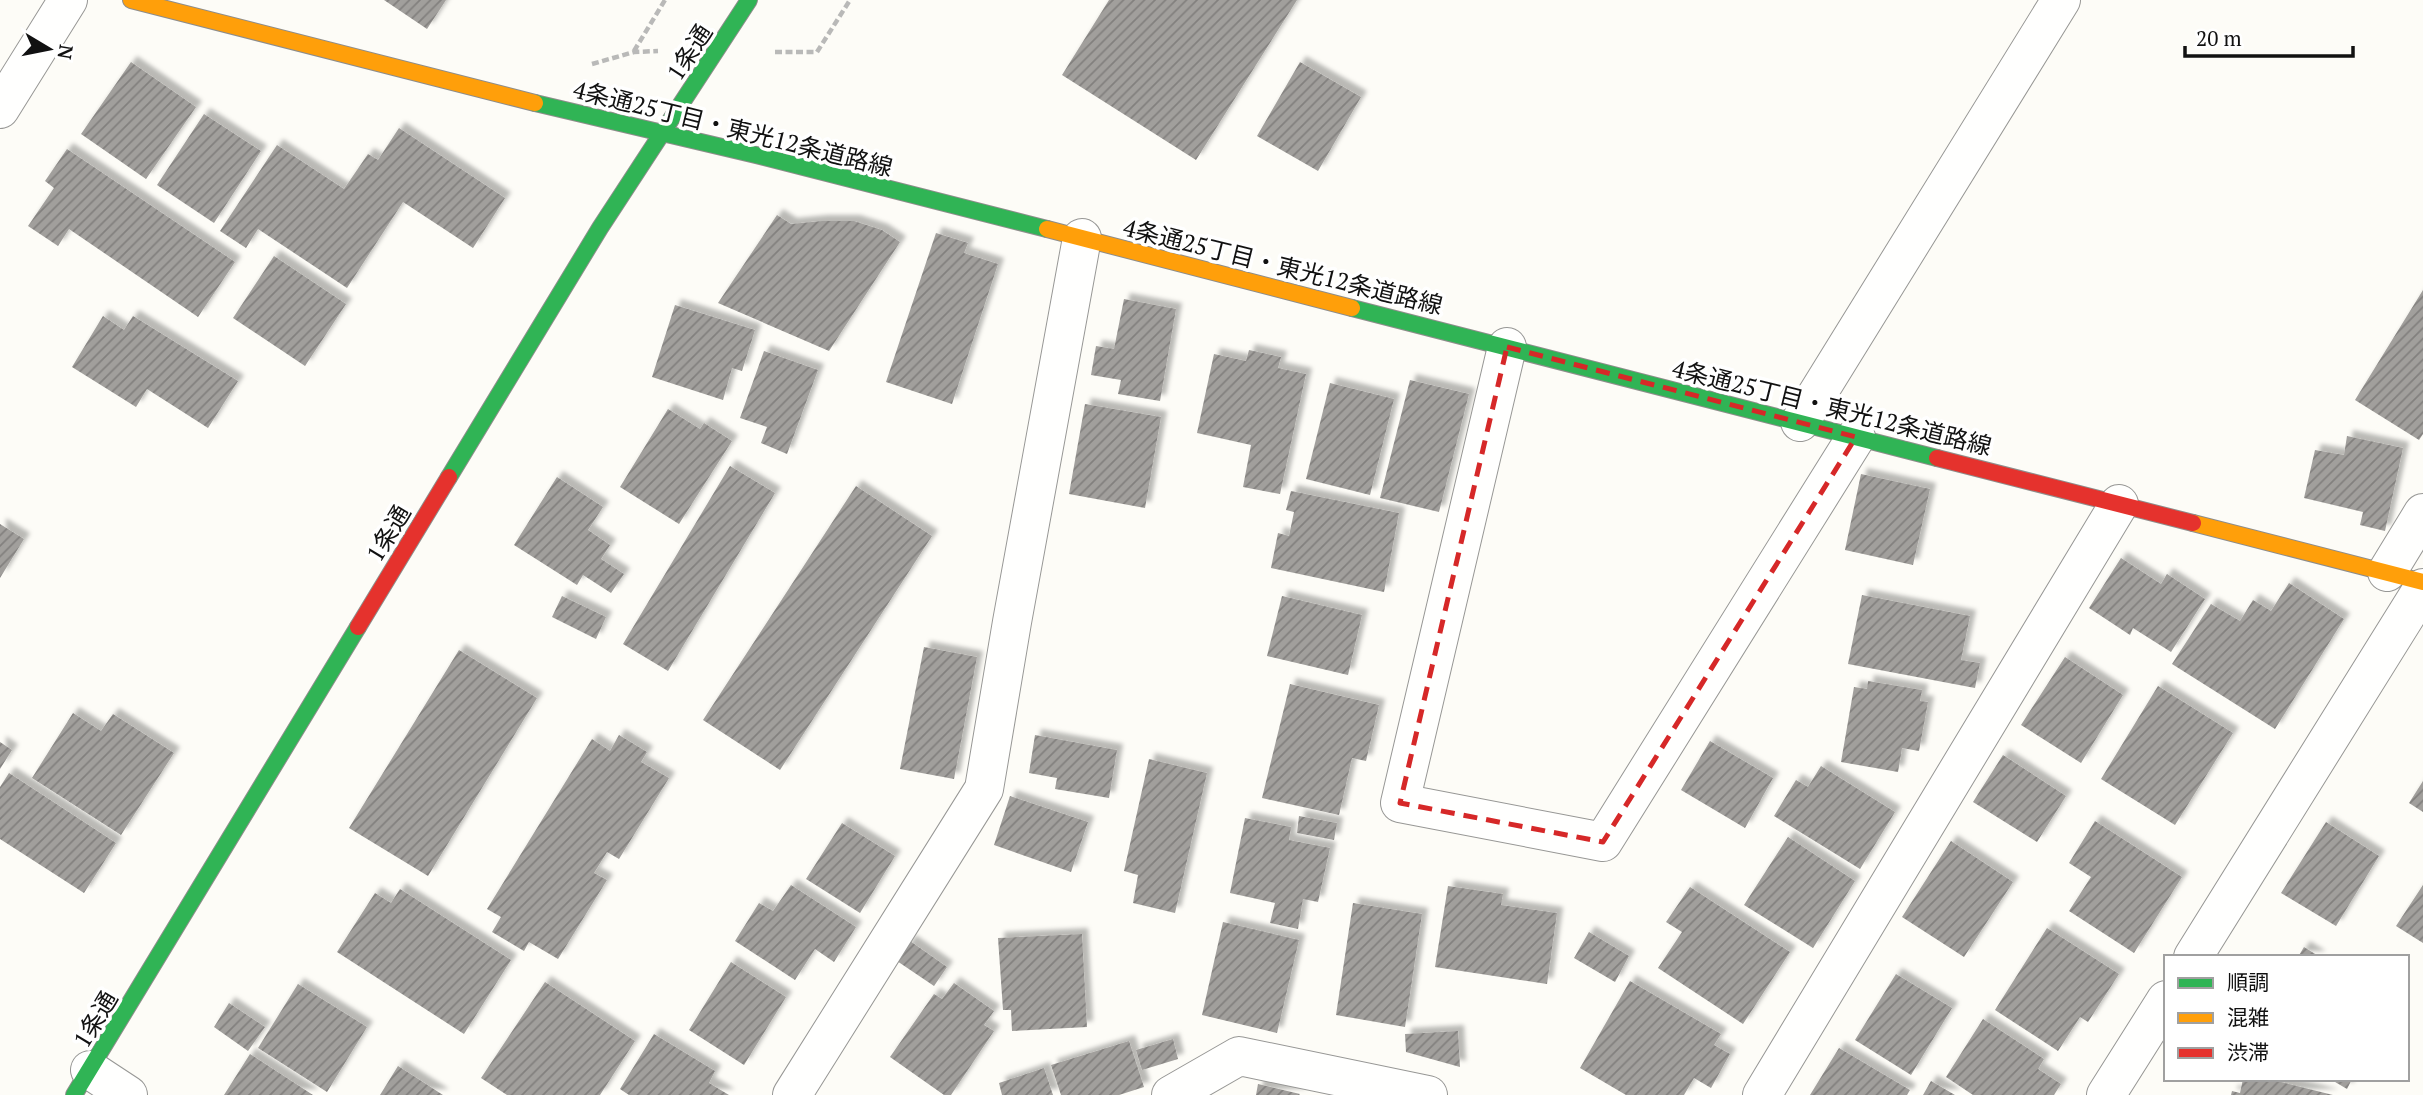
<svg xmlns="http://www.w3.org/2000/svg" width="2423" height="1095" viewBox="0 0 2423 1095" font-family="'PT Serif','Noto Sans JP',serif">
  <style>
    .building { fill: url(#building-hatch); filter: url(#shadow) }
    .lines { fill: none; stroke-linecap: round; stroke-linejoin: round }
    .street-casing { stroke: #979795; stroke-width: 40 }
    .fast-casing { stroke: #8e8d8b; stroke-width: 18 }
    .slow-casing { stroke: #8e8d8b; stroke-width: 18 }
    .jam-casing { stroke: #8e8d8b; stroke-width: 18 }
    .path { stroke: #b9b9b8; stroke-width: 4.5; stroke-dasharray: 7 3.5; stroke-linecap: butt }
    .street { stroke: #fffffe; stroke-width: 38 }
    .fast { stroke: #30b455; stroke-width: 16 }
    .slow { stroke: #ff9f0a; stroke-width: 16 }
    .jam { stroke: #e5322d; stroke-width: 16 }
    .marked { fill: none; stroke: #d62828; stroke-width: 5; stroke-dasharray: 14 9; stroke-linejoin: round }
    .labels { text-anchor: middle; dominant-baseline: central; stroke-width: 7; stroke-linejoin: round; paint-order: stroke }
    .street-label { font-size: 24px; fill: #111; stroke: #fff }
  </style>
  <defs>
    <pattern id="building-hatch" width="6" height="6" patternUnits="userSpaceOnUse" patternTransform="scale(1.75)"><rect width="6" height="6" fill="#a19f9c"/><path d="M-1 1l2-2M0 6l6-6M5 7l2-2" fill="none" stroke="#82807e"/></pattern>
    <filter id="shadow"><feDropShadow dx="6" dy="-6" stdDeviation="2" flood-color="#0004"/></filter>
  </defs>
  <rect width="100%" height="100%" fill="#fdfcf7"/>
  <path class="building" d="M384 0H446L427 29Z
    M1109 0H1297L1196 160 1062 75Z
    M131 62 196 107 146 179 81 134Z
    M1300 62 1361 97 1318 171 1257 136Z
    M204 114 261 151 214 223 157 185Z
    M399 128 505 198 473 248 403 202 347 288 258 229 246 248 220 231 277 145 344 189 368 154 378 160Z
    M67 149 235 262 198 317 69 229 58 246 28 226 54 188 45 181Z
    M777 215 791 224 822 221H854L882 230 900 242 829 351 718 303Z
    M936 233 968 243 964 253 998 264 952 404 886 382Z
    M274 256 346 304 305 366 233 318Z
    M2423 290V434L2419 440 2355 400Z
    M1124 299 1176 309 1160 401 1118 394 1121 380 1091 375 1096 346 1114 349Z
    M675 305 755 330 742 371 732 368 723 400 652 377Z
    M103 316 124 330 133 316 238 381 208 428 147 389 136 407 72 367Z
    M1249 350 1281 357 1278 368 1306 374 1280 494 1243 487 1251 445 1197 433 1214 354 1246 361Z
    M764 351 818 370 787 454 761 443 767 427 740 418Z
    M1410 380 1469 394 1439 512 1380 498Z
    M1330 383 1394 399 1370 495 1306 479Z
    M1085 404 1161 417 1145 508 1069 494Z
    M668 409 700 429 704 423 732 441 679 524 620 487Z
    M2347 436 2403 448 2385 531 2360 525 2363 512 2304 498 2315 450 2344 455Z
    M730 466 775 493 668 671 623 644Z
    M1861 474 1930 489 1913 565 1845 550Z
    M557 477 603 507 588 530 610 545 601 559 624 574 611 593 583 575 577 585 514 545Z
    M856 486 932 536 780 770 703 720Z
    M1291 491 1399 513 1384 592 1271 568 1278 533 1289 536 1294 512 1286 510Z
    M0 524 24 539 0 578Z
    M2121 558 2161 584 2167 574 2205 599 2171 652 2133 628 2130 635 2089 608Z
    M2289 583 2344 619 2275 729 2172 664 2211 604 2240 621 2253 600 2271 611Z
    M1862 595 1970 616 1961 660 1980 663 1975 688 1848 664Z
    M562 596 606 617 596 639 552 617Z
    M1282 596 1362 615 1348 675 1267 656Z
    M924 647 977 657 954 779 900 769Z
    M459 650 537 698 428 876 349 828Z
    M2065 657 2123 695 2081 763 2021 725Z
    M1868 681 1922 690 1920 701 1928 702 1919 751 1902 748 1898 772 1841 762 1854 687 1867 689Z
    M1290 684 1379 705 1366 761 1352 758 1339 815 1262 798Z
    M2158 686 2233 733 2175 825 2101 779Z
    M73 713 101 731 113 714 174 753 121 835 32 778Z
    M619 735 647 752 641 762 669 778 619 859 607 852 594 873 607 880 558 959 529 942 524 951 492 932 501 917 487 909 592 739 610 751Z
    M1035 735 1117 750 1109 798 1055 789 1057 778 1029 773Z
    M1710 741 1773 778 1745 828 1681 790Z
    M0 742 12 750 0 769Z
    M2003 755 2066 796 2037 842 1973 802Z
    M1149 759 1207 773 1175 913 1133 903 1138 875 1124 871Z
    M1821 766 1895 812 1860 869 1774 816 1796 780 1808 787Z
    M9 773 116 843 84 893 0 839V787Z
    M2423 781V812L2409 803Z
    M1010 796 1088 822 1071 872 994 845Z
    M1299 816 1337 823 1334 840 1297 833Z
    M1245 818 1291 827 1289 840 1330 848 1318 902 1303 899 1298 929 1270 923 1275 903 1230 893Z
    M2095 821 2182 877 2134 953 2069 911 2091 877 2069 863Z
    M2326 822 2379 856 2336 926 2281 893Z
    M842 823 895 856 860 913 806 879Z
    M1788 837 1855 881 1813 948 1744 905Z
    M1951 841 2013 882 1964 957 1902 917Z
    M791 885 856 927 834 962 815 949 795 980 735 941 759 903 773 911Z
    M2423 885V943L2396 926Z
    M1448 886 1503 894 1501 905 1557 913 1547 984 1435 967Z
    M1690 887 1790 952 1743 1024 1658 968 1682 932 1666 922Z
    M400 889 511 960 464 1034 337 952 375 893 391 903Z
    M1353 903 1422 914 1405 1027 1336 1015Z
    M1223 922 1299 940 1277 1033 1202 1015Z
    M2047 928 2119 974 2088 1022 2080 1017 2058 1051 1995 1010Z
    M1589 932 1629 956 1615 982 1574 958Z
    M1082 934 1087 1027 1012 1031 1011 1010H1003L998 938Z
    M910 941 947 967 934 986 897 961Z
    M2304 947 2320 957H2298Z
    M731 962 786 997 744 1065 689 1030Z
    M1896 974 1952 1008 1911 1075 1855 1040Z
    M1630 981 1721 1034 1714 1045 1730 1054 1711 1088 1694 1078 1684 1095H1626L1580 1068Z
    M545 982 635 1041 600 1095H507L481 1078Z
    M954 983 994 1011 984 1025 994 1031 951 1095H944L890 1057 934 994 942 999Z
    M298 984 367 1027 327 1092 258 1048Z
    M229 1003 265 1027 248 1051 214 1027Z
    M1983 1019 2044 1059 2038 1069 2061 1084 2054 1095H1973L1946 1077Z
    M1458 1031 1460 1067 1406 1052 1405 1034Z
    M654 1034 715 1071 709 1083 729 1095H629L620 1089Z
    M1173 1039 1178 1059 1142 1070 1136 1050Z
    M1129 1041 1144 1087 1119 1095H1061L1051 1065Z
    M1839 1048 1910 1090 1907 1095H1810Z
    M250 1054 313 1095H224Z
    M398 1066 443 1095H380Z
    M1044 1068 1053 1095H1002L999 1083Z
    M2243 1079H2269L2333 1095H2231L2232 1091 2240 1093Z
    M2330 1079H2352L2347 1089Z
    M1931 1081 1955 1095H1923Z
    M1258 1084 1300 1094 1299 1095H1256Z"/>
  <g class="lines">
    <g class="street-casing">
      <path id="street" d="M0 109 68 0
        M1507 347 1400 803 1603 842 1856 437
        M1800 422 2061 0
        M2387 572 2423 513
        M2193 957 2423 588
        M90 1070 128 1095
        M792 1095 984 789 1012 622 1082 238
        M1171 1095 1239 1056 1428 1095
        M1762 1095 2119 504
        M2106 1095 2166 1000"/>
    </g>
    <g class="fast-casing">
      <path id="fast" d="M535 103 756 155 1047 229
        M1352 308 1937 458
        M449 477 600 228 749 0
        M74 1095 358 627"/>
    </g>
    <g class="slow-casing">
      <path id="slow" d="M131 0 535 103
        M1047 229 1352 308
        M2193 523 2423 582"/>
    </g>
    <g class="jam-casing">
      <path id="jam" d="M1937 458 2193 523
        M358 627 449 477"/>
    </g>
    <path class="path" d="M634 51 665 0
      M775 52H817L850 0
      M592 64 634 52 658 51"/>
    <use href="#street" class="street"/>
    <use href="#fast" class="fast"/>
    <use href="#slow" class="slow"/>
    <use href="#jam" class="jam"/>
  </g>
  <path class="marked" d="M1507 347 1856 437 1603 842 1400 803Z"/>
  <g class="labels">
    <g class="street-label">
      <text transform="translate(689 52) rotate(-57)">1条通</text>
      <text transform="translate(733 128) rotate(14)">4条通25丁目・東光12条道路線</text>
      <text transform="translate(1283 266) rotate(14)">4条通25丁目・東光12条道路線</text>
      <text transform="translate(1832 407) rotate(14)">4条通25丁目・東光12条道路線</text>
      <text transform="translate(388 533) rotate(-59)">1条通</text>
      <text transform="translate(95 1019) rotate(-59)">1条通</text>
    </g>
  </g>
  <rect x="2164" y="955" width="245" height="126" fill="#ffffff" stroke="#a0a0a0" stroke-width="2"/>
  <rect x="2178" y="978" width="35" height="10" fill="#30b455" stroke="#a0a0a0" stroke-width="2"/>
  <text x="2227" y="990" font-size="21" fill="#111111">順調</text>
  <rect x="2178" y="1013" width="35" height="10" fill="#ff9f0a" stroke="#a0a0a0" stroke-width="2"/>
  <text x="2227" y="1025" font-size="21" fill="#111111">混雑</text>
  <rect x="2178" y="1048" width="35" height="10" fill="#e5322d" stroke="#a0a0a0" stroke-width="2"/>
  <text x="2227" y="1060" font-size="21" fill="#111111">渋滞</text>
  <g transform="translate(49 49) rotate(100)" stroke="#ffffff" stroke-width="5" paint-order="stroke">
  <path d="M0-5L12 26L0 18L-12 26Z" fill="#111111"/>
  <text y="-10" font-size="19" font-weight="bold" text-anchor="middle" fill="#111111">N</text>
  </g>
  <path d="M2185 46v10h168v-10" fill="none" stroke="#111111" stroke-width="3.5"/>
  <text x="2196" y="46" font-size="21" fill="#111111" stroke="#ffffff" stroke-width="5" paint-order="stroke">20 m</text>
</svg>
